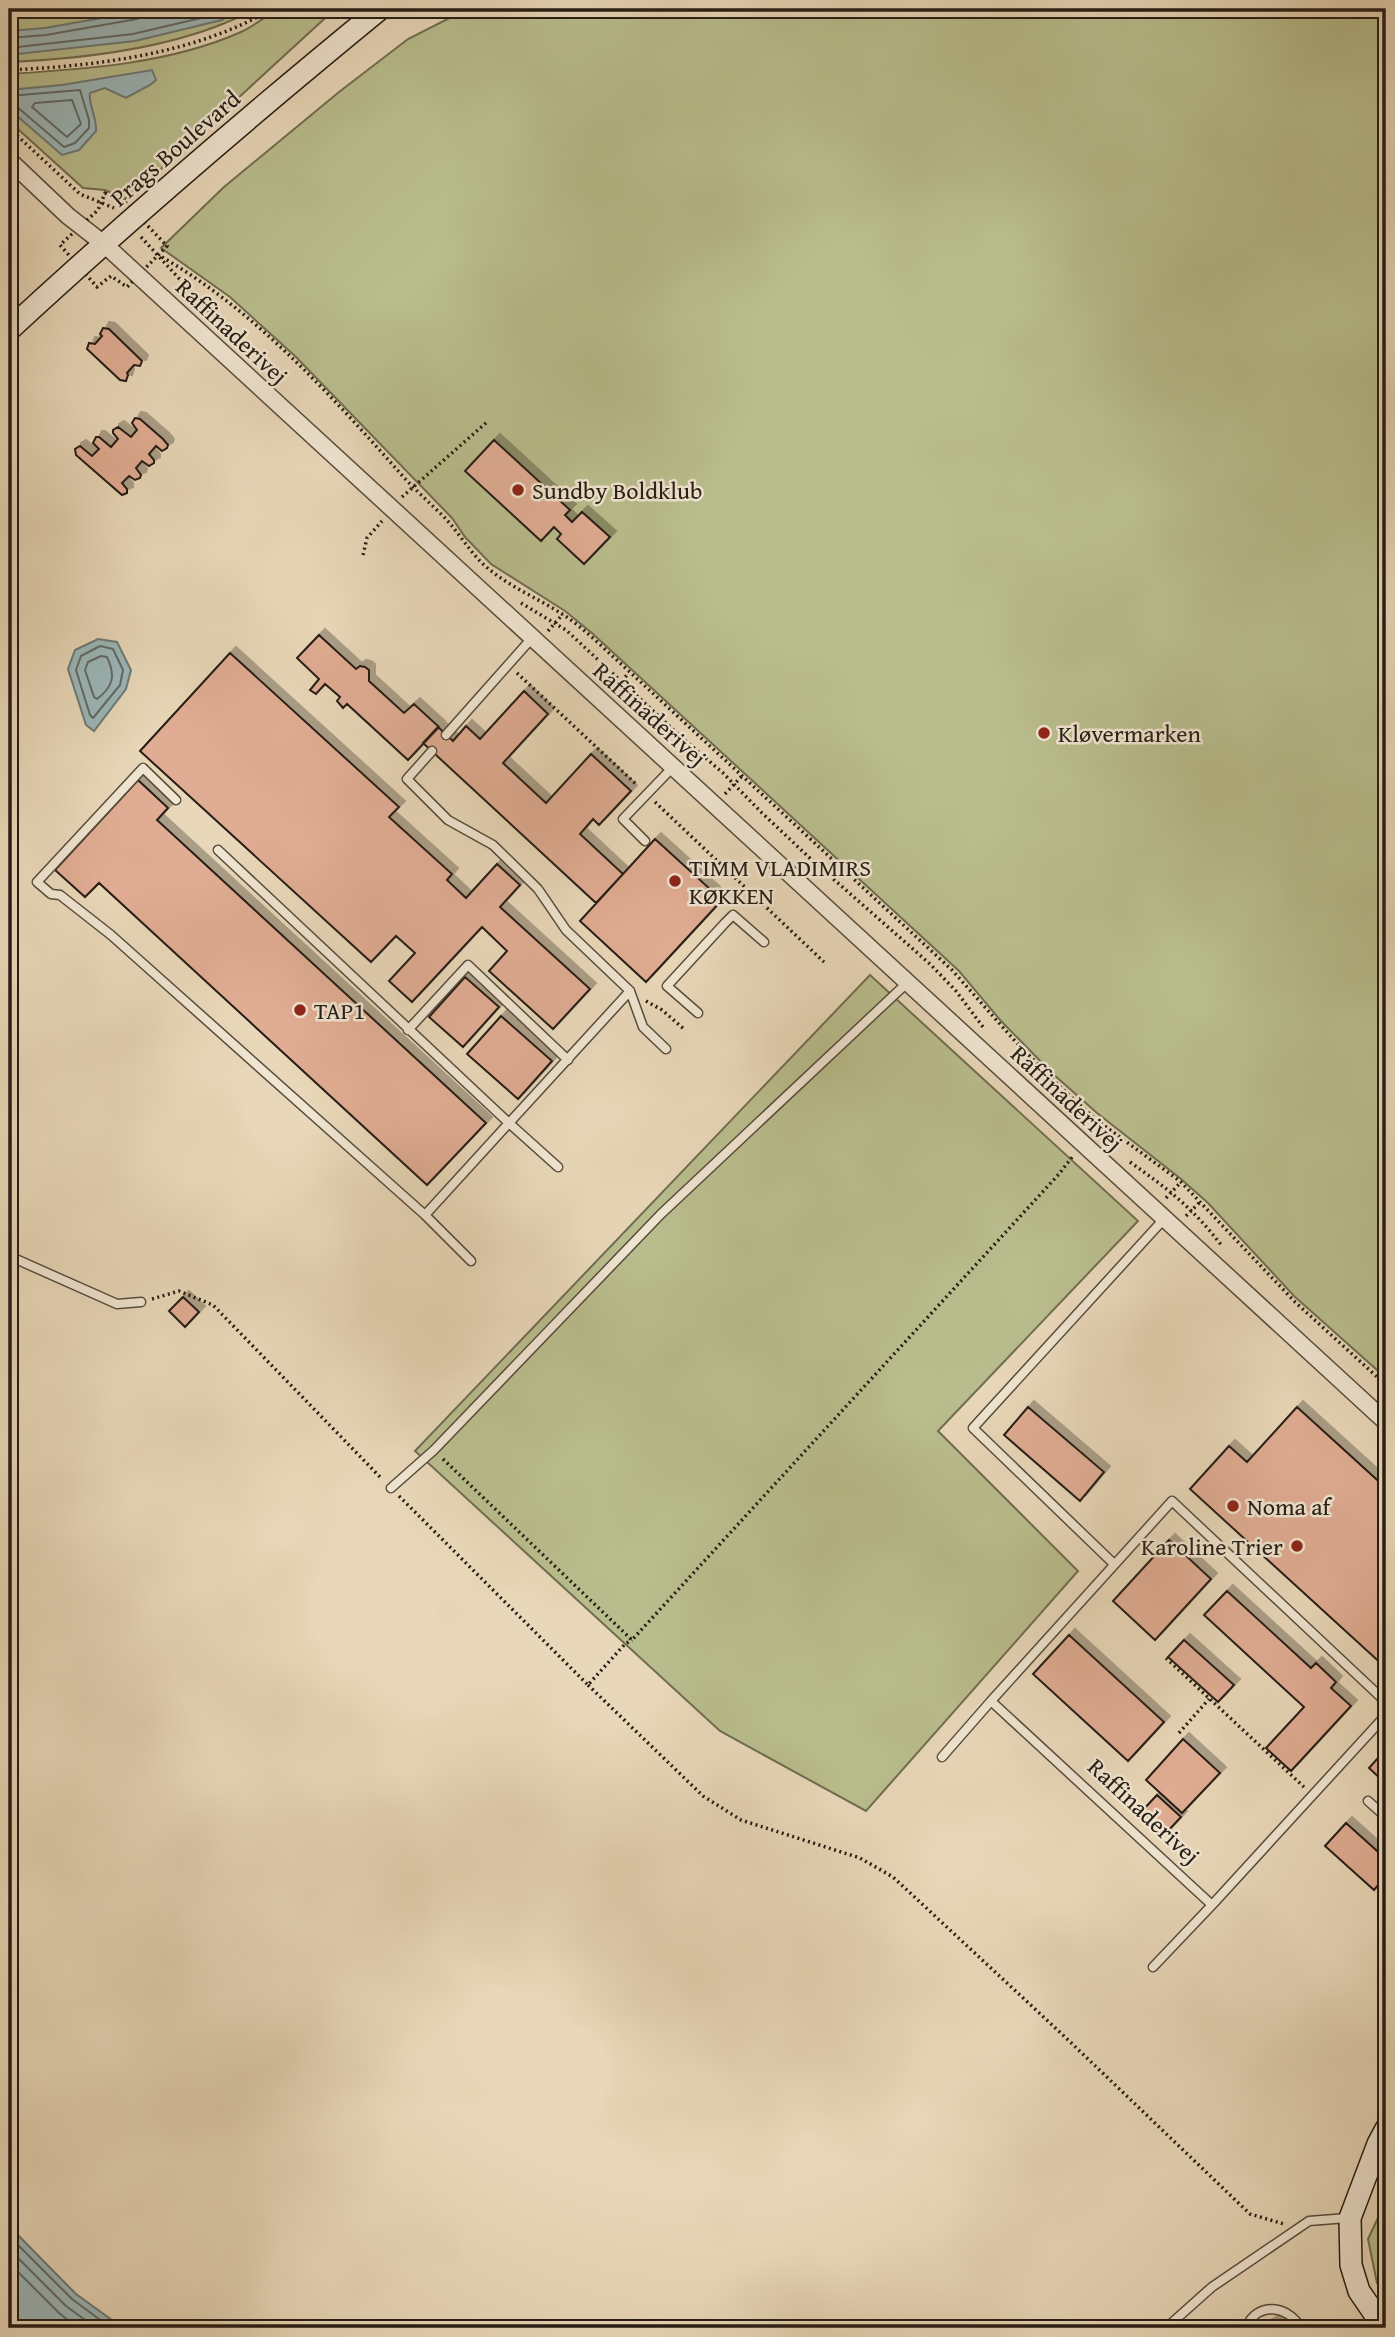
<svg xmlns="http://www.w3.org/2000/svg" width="1395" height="2337" viewBox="0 0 1395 2337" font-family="'Gentium Book Plus',serif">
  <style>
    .green { fill: #b9bd8d; stroke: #706d50; stroke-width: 2 }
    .water { fill: #9bb7b9; stroke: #6c7977; stroke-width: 2 }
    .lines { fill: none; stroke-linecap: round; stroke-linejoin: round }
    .shore { stroke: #606a66; stroke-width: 2 }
    .building { fill: #e0ac93; stroke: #261d14; stroke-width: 2; filter: url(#shadow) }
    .lane-casing { stroke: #564c3d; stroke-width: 11 }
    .street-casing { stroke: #564c3d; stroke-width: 19 }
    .secondary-casing { stroke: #261d14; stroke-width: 24 }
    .path { stroke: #261d14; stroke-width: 3.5; stroke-dasharray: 2 3.5; stroke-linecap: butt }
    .lane { stroke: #f0e5d1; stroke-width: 8 }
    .street { stroke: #f0e5d1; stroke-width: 16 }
    .secondary { stroke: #f0e5d1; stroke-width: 21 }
    .poi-dot { fill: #8f2418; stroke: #f0e5d1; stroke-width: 2.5 }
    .labels { text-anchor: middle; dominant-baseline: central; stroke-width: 5; stroke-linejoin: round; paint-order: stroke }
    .street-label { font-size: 24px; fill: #261d14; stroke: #f0e5d1 }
    .poi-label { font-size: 24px; fill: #261d14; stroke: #f0e5d1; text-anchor: start }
  </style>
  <defs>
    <filter id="shadow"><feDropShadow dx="6" dy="-6" stdDeviation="0" flood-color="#0004"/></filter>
  </defs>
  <rect width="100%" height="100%" fill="#e8d7b8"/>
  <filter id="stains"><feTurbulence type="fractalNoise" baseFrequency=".00286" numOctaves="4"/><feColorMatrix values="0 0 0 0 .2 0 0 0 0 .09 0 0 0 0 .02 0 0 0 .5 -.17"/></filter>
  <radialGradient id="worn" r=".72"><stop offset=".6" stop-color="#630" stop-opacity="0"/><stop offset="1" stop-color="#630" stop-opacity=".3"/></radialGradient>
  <path class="green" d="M74 9H254C246 15 235 19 225 23 162 49 77 59 9 62V18Z
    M277 9H335L149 180 125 199 105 190 83 188 9 121V74C86 69 169 64 241 32 254 26 265 17 277 9Z
    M467 9H1386V1378L1294 1296 1208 1203 1181 1179 1097 1113 1053 1074 1001 1021 959 971 593 634 565 611 491 564 465 537 452 518 296 357 230 297 161 248 224 187 339 92 408 39Z
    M870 975 1138 1221 938 1431 1078 1571 866 1811 720 1731 415 1451Z
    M1386 2201V2291L1377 2283 1368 2239Z"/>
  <path class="water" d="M153 9H236L222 20 135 41 9 55V31L45 28Z
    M152 70 156 80 150 85 126 98 105 88 90 93C88 104 97 117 96 131L79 150 62 155 9 109V90L62 85Z
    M98 639 117 642 131 670 126 689 94 731 86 725 68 669 75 650Z
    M9 2226 76 2294 123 2328H9Z"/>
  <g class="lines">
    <path class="shore" d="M9 38 46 35 137 19 143 15 144 9
      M9 48 133 34 218 14 225 9
      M9 96 80 90 89 120V128L75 143 64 147 16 106 9 104
      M72 100 81 124 67 137 32 107 35 103Z
      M100 646 113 649 123 670 120 685 93 718 90 715 76 670 81 656Z
      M101 656 107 657C116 676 113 687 97 699L94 697 85 670 88 662Z
      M9 2236 72 2299 111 2328
      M9 2249 66 2306 96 2328
      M9 2263 59 2313 78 2328"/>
  </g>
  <path class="building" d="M103 328 109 329 142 361 140 366 134 365 127 373 128 375 126 381 120 380 87 349 89 343 95 344 102 336 100 334Z
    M135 418 140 419 163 439 168 445 167 448 162 451 156 446 149 454 154 460V463L149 466 142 461 136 468 141 475 140 478 135 480 129 476 122 483 127 489V493L122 495 76 455 75 449 80 446 92 456 99 449 93 443 96 437H99L111 447 118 439 113 433V430L118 427 131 437 137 430 132 423Z
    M494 440 570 510 565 515 572 522 582 512 610 537 584 564 557 539 561 534 554 527 541 541 465 471Z
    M319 635 356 669 360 666 365 667 369 670V681L404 713 414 704 439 727 408 760 347 704 343 708 337 701 340 697 325 684 316 694 310 690 319 679 297 658Z
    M230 653 399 807 389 817 452 874 447 880 466 898 497 864 520 885 500 907 590 989 553 1029 489 971 507 951 482 927 412 1002 389 981 415 953 396 936 371 962 140 751Z
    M524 691 548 714 503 763 546 803 591 754 631 791 599 825 593 819 580 834 623 874 596 903 423 743 438 727 453 741 466 726 480 739Z
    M138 780 168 808 157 820 486 1123 427 1185 99 883 85 897 55 870Z
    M655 839 722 900 646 982 580 921Z
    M465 977 499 1007 463 1047 429 1017Z
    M501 1016 552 1061 518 1099 467 1054Z
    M183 1297 199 1312 185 1327 169 1311Z
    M1028 1407 1104 1472 1080 1501 1004 1435Z
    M1297 1407 1386 1488V1668L1190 1489 1229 1446 1247 1462Z
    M1169 1540 1211 1579 1155 1640 1113 1601Z
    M1227 1591 1311 1668 1316 1663 1336 1682 1331 1688 1351 1706 1291 1771 1266 1748 1304 1707 1204 1615Z
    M1069 1635 1164 1722 1128 1761 1033 1674Z
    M1184 1640 1234 1685 1218 1702 1168 1657Z
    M1183 1739 1220 1773 1182 1813 1146 1780Z
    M1386 1749V1784L1369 1768Z
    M1157 1795 1181 1817 1166 1833 1142 1811Z
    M1346 1823 1386 1859V1876L1374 1890 1325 1846Z
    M1272 2322 1282 2324 1287 2328H1261Z"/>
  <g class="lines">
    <g class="lane-casing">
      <path id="lane" d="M9 10 28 9
        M446 735 532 638
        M432 751 407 779 448 820 493 845 538 889 566 930 630 991 643 1027 666 1049
        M176 800 143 768 37 882 51 894 60 895 111 935 425 1215 509 1123 558 1167
        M645 841 623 819 673 767
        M218 850 509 1123 630 991
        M698 1013 667 986 725 923 733 915 764 942
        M408 1030 468 965 568 1060
        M425 1215 471 1261
        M9 1256 117 1304 141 1302
        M391 1488 434 1450 661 1214 908 982
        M1114 1564 973 1428 1164 1219
        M1386 1702 1172 1501 991 1701 1212 1905 1386 1715
        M942 1757 991 1701
        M1368 1801 1386 1817
        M1153 1967 1212 1905
        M1166 2328 1212 2287 1309 2221 1347 2218
        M1246 2328C1257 2301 1288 2305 1301 2328"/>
    </g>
    <g class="street-casing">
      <path id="street" d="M9 160 68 216 104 244 1386 1422"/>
    </g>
    <g class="secondary-casing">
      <path id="secondary" d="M9 330C129 219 253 113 380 9
        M1386 2129 1378 2144 1350 2218 1351 2265 1359 2291 1374 2313 1386 2324"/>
    </g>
    <path class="path" d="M9 70C97 66 195 54 272 9
      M9 128 80 194 114 208
      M105 193 126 203 167 246 127 287 111 276 97 287 60 245 98 210Z
      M141 237 228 332
      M162 257C255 311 329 393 400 473 414 489 430 503 445 518 458 532 468 549 482 563 505 585 536 597 562 614 583 627 601 646 619 662L952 970 1015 1041 1055 1082 1094 1118 1181 1182 1295 1302 1386 1385
      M402 497 487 422
      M363 555 367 538 382 521
      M521 603 566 630 681 737 723 773 761 812 814 862 930 964 956 991 983 1027
      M548 631 563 614
      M517 673 637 785
      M614 689 629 673
      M725 794 743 775
      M655 802 824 962
      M646 1001 662 1010 684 1029
      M1130 1162C1169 1190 1192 1207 1222 1246
      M1166 1198 1181 1182
      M1186 1216 1200 1202
      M152 1299 179 1291 213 1305 382 1479
      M443 1459 632 1640 1059 1174 1073 1156
      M399 1496 588 1685 625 1644 632 1640
      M1166 1658 1304 1787
      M588 1685 703 1796 741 1820 860 1858 893 1877 1064 2036 1250 2214 1284 2224
      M1179 1733 1209 1699"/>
    <use href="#lane" class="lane"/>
    <use href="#street" class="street"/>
    <use href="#secondary" class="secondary"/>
  </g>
  <g class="poi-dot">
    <circle cx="518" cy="490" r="7"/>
    <circle cx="1044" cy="733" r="7"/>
    <circle cx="675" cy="881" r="7"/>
    <circle cx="300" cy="1010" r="7"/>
    <circle cx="1233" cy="1506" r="7"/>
    <circle cx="1297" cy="1546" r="7"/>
  </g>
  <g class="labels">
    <g class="street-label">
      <text transform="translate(175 148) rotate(-41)">Prags Boulevard</text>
      <text transform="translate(232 331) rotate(43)">Raffinaderivej</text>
      <text transform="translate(650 714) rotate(42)">Raffinaderivej</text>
      <text transform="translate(1067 1098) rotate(43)">Raffinaderivej</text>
      <text transform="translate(1144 1811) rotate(43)">Raffinaderivej</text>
    </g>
    <g class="poi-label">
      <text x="532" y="490">Sundby Boldklub</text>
      <text x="1058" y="733">Kløvermarken</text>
      <text x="689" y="867">TIMM VLADIMIRS<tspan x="689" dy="28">KØKKEN</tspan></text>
      <text x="314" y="1010">TAP1</text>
      <text x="1247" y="1506">Noma af</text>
      <text x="1283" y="1546" text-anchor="end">Karoline Trier</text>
    </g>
  </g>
  <rect width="1395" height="2337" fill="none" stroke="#e8d7b8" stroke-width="35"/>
  <rect x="10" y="10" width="1374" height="2316" fill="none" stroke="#261d14" stroke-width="3.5"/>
  <rect x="18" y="18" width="1360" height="2302" fill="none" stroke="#261d14" stroke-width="2"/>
  <rect width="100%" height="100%" filter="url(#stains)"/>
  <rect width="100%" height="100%" fill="url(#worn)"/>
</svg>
